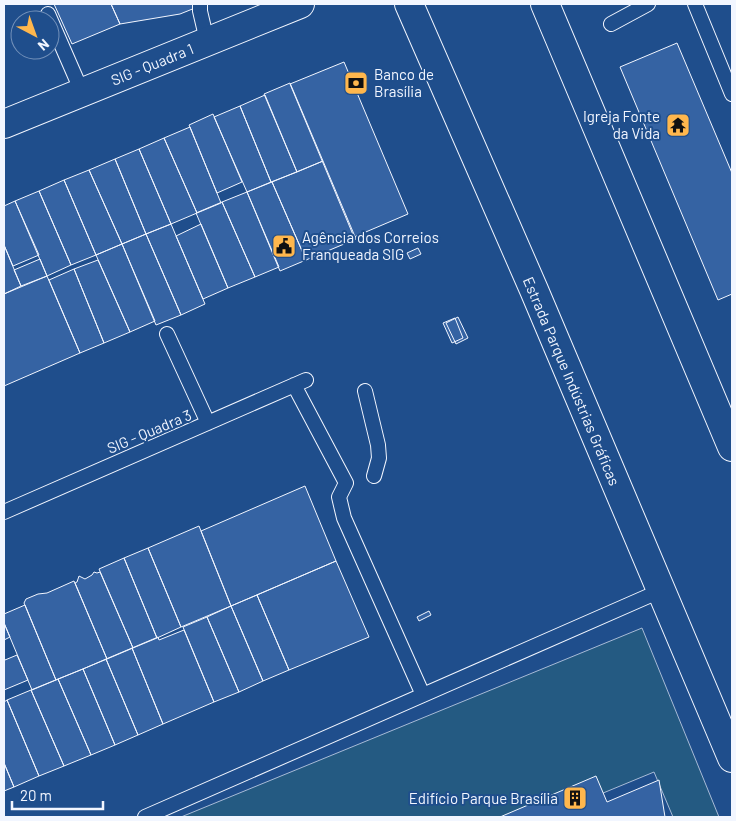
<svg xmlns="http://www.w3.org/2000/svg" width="736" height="821" viewBox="0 0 736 821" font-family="Barlow,sans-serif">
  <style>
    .green { fill: #245a82; stroke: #a8bbd7 }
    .building { fill: #3563a3; stroke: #f2f6ff }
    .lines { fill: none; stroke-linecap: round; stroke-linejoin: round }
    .lane-casing { stroke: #f2f6ff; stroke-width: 16 }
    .street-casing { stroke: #f2f6ff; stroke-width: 30 }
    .primary-casing { stroke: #f2f6ff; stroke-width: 30 }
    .lane { stroke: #1f4e8c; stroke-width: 14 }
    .street { stroke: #1f4e8c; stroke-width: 28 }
    .primary { stroke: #1f4e8c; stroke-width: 28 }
    .labels { text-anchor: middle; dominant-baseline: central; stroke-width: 4; stroke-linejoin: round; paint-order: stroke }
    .street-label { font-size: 15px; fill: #f2f6ff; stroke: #1f4e8c }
    .poi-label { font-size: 15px; fill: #f2f6ff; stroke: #1f4e8c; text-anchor: start }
  </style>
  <rect width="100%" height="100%" fill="#1f4e8c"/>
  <path class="green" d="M642 628 719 817H673L654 772 545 817H181Z"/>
  <path class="building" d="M54 4H111L120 24 72 44Z
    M111 4H205L180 14 120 24Z
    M677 43 732 173V294L718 300 620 67Z
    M344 62 408 214 354 237 290 84Z
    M290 83 323 161 297 172 264 94Z
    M265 95 297 172 271 182 240 106Z
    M240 106 271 182 247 192 214 117Z
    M213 114 242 182 217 193 189 125Z
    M190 127 221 203 197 213 164 138Z
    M164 138 197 213 171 224 139 149Z
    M139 149 171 224 146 234 115 159Z
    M115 159 146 234 122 244 89 170Z
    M323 161 356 239 306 260 272 182Z
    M89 170 122 244 96 255 64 180Z
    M64 180 96 255 71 265 39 191Z
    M272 182 306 260 280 271 247 192Z
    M39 191 71 265 47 276 15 201Z
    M247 192 279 267 255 277 222 202Z
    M15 201 39 255 13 266 4 245V206Z
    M222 202 255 277 228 288 196 213Z
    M171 224 205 304 181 315 146 234Z
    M201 224 228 288 203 299 176 236Z
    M146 234 181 315 156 325 122 244Z
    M122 244 155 321 130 332 96 255Z
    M4 245 21 286 4 294Z
    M418 248 421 254 410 259 407 253Z
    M40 259 47 276 21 286 14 270Z
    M98 260 130 332 104 343 74 269Z
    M74 269 104 343 80 353 49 280Z
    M47 276 80 353 4 386V294Z
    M458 317 468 338 456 344 446 323Z
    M455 318 463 338 452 343 443 323Z
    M305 486 336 561 231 606 201 531Z
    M199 526 231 606 181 627 148 548Z
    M148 548 181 627 157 638 124 558Z
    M124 558 157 638 133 648 99 569Z
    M336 561 369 637 289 670 257 595Z
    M94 572 97 573 100 572 133 648 107 659 75 583 77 582 79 576 85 579 92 575Z
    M74 581 107 659 56 680 24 603 26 599 38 594 47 593Z
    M257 595 289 670 263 681 231 606Z
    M25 605 56 680 32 690 4 623V614Z
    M231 606 263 681 239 692 207 617Z
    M429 611 431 615 419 621 417 617Z
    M207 617 239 692 214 702 183 627Z
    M4 623 10 637 4 640Z
    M184 630 214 702 163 724 132 648 158 637 159 640Z
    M132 648 163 724 138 735 106 659Z
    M17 655 28 680 4 690V657L5 660Z
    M106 659 138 735 115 745 83 669Z
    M83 669 115 745 91 755 58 679Z
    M58 679 91 755 64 766 31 690Z
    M31 690 64 766 39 776 7 700Z
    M7 700 39 776 14 787 4 763V702Z
    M4 763 14 787 4 791Z
    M596 776 607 802 659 780 665 817H500Z"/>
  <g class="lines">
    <g class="lane-casing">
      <path id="lane" d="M200 4V11L207 41
        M695 4 732 94
        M48 14 82 92
        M611 24 648 4
        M167 334 208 423
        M294 385 346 483 339 497 344 518 423 695
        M365 391 378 445 379 458 374 476
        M4 512 306 380
        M145 817 660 591"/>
    </g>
    <g class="street-casing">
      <path id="street" d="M4 124 300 4"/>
    </g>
    <g class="primary-casing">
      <path id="primary" d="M409 4 534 290 732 758
        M545 4 732 447"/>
    </g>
    <use href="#lane" class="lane"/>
    <use href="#street" class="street"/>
    <use href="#primary" class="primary"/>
  </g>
  <defs>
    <g id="bank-square" transform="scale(1.25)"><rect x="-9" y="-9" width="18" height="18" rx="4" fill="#ffb74d" stroke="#1f4e8c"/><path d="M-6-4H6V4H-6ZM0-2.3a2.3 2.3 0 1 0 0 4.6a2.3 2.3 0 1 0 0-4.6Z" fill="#111"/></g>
    <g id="temple-square" transform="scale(1.25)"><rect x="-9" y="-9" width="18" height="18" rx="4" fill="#ffb74d" stroke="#1f4e8c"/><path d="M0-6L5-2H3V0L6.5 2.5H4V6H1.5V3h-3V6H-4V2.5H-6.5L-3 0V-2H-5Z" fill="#111"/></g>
    <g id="civic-square" transform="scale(1.25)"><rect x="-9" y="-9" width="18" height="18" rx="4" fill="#ffb74d" stroke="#1f4e8c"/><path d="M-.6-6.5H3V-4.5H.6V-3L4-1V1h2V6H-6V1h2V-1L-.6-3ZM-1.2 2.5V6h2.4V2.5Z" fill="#111"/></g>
    <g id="building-square" transform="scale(1.25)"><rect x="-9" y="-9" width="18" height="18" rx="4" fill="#ffb74d" stroke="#1f4e8c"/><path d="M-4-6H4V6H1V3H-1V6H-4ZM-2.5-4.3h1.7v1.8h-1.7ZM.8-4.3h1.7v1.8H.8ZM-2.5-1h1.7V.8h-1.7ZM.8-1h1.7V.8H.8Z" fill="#111"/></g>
  </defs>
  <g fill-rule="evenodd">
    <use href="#bank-square" x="356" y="83"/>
    <use href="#temple-square" x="678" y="125"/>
    <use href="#civic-square" x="284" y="246"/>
    <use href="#building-square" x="575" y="798"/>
  </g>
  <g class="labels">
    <g class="street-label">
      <text transform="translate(152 64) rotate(-22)">SIG - Quadra 1</text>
      <text transform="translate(572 381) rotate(67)">Estrada Parque Indústrias Gráficas</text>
      <text transform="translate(149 431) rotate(-23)">SIG - Quadra 3</text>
    </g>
    <g class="poi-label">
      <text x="374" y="74">Banco de<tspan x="374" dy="17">Brasília</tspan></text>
      <text x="660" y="116" text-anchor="end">Igreja Fonte<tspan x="660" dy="17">da Vida</tspan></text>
      <text x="302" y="237">Agência dos Correios<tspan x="302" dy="17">Franqueada SIG</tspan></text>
      <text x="558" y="798" text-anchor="end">Edifício Parque Brasília</text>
    </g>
  </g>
  <rect width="736" height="821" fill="none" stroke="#f2f6ff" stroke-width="10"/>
  <g transform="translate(35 35) rotate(139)"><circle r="24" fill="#1f4e8c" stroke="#7391ba"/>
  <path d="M0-4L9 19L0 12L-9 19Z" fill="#ffb74d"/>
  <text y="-8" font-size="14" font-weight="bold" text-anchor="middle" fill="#f2f6ff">N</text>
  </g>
  <path d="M12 801v8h91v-8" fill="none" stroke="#f2f6ff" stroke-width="2.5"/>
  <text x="20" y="801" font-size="15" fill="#f2f6ff" stroke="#1f4e8c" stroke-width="4" paint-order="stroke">20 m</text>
</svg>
